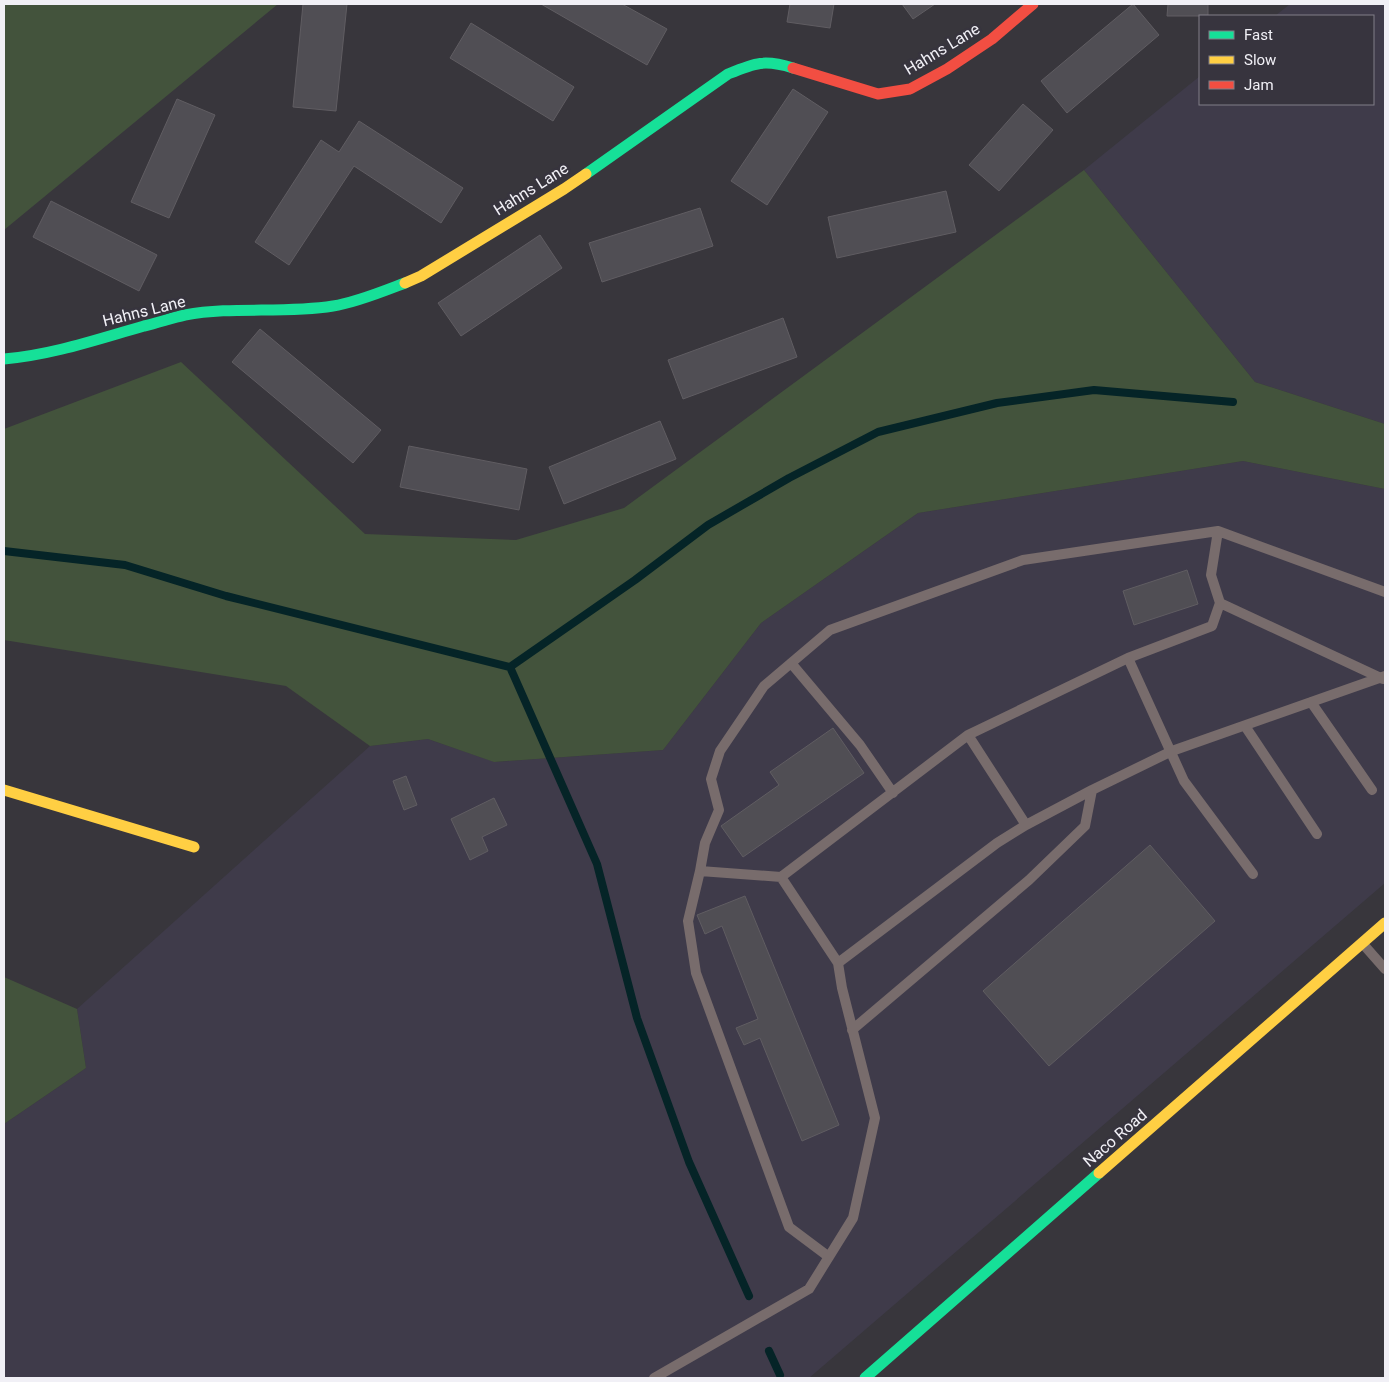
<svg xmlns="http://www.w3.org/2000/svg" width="1389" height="1382" viewBox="0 0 1389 1382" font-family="Roboto,sans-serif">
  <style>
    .built { fill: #3f3b4a }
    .green { fill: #43533c }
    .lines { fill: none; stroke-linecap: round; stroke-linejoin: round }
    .stream { stroke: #052427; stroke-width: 8 }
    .building { fill: #504e54; stroke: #605d62 }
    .lane { stroke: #786c6c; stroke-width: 10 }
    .fast { stroke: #16e098; stroke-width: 11 }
    .slow { stroke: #ffcf43; stroke-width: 11 }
    .jam { stroke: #f24e42; stroke-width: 11 }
    .labels { text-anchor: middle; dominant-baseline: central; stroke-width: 5; stroke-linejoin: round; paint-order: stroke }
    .street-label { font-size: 16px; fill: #f1f0f6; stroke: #37343e }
  </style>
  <rect width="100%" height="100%" fill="#38363c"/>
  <path class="built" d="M1290 4H1385V424L1255 382 1084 170 1200 76V104H1373V16H1275Z
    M1243 461 1385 489V883L809 1378H4V1124L86 1068 77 1009 370 746 428 739 495 762 663 750 761 623 918 513Z"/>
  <path class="green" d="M4 4H278L4 230Z
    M1084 170 1255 382 1385 424V489L1243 461 918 513 761 623 663 750 494 762 428 739 370 746 286 686 4 640V429L181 362 365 534 516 540 624 508Z
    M4 977 77 1009 86 1068 4 1124Z"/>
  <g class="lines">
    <path class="stream" d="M4 551 125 565 226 596 510 667 635 580 708 525 789 478 878 432 997 403 1094 390 1233 402
      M510 667 597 864 637 1018 689 1162 749 1296
      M769 1351 780 1375"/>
  </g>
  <path class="building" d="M303 4H347L336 111 293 107Z
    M541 4H622L667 29 647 65Z
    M790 4H834L830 28 787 22Z
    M902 4H935L913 19Z
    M1133 4 1159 35 1067 113 1041 81Z
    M1168 4H1208V16H1167Z
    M471 23 574 87 553 121 450 58Z
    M793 89 828 112 767 205 731 181Z
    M177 99 215 115 169 218 131 202Z
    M1023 104 1053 130 999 191 969 165Z
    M359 121 463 188 441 223 354 166 289 265 255 242 321 140 339 152Z
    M946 191 956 232 837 258 828 217Z
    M51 201 157 255 139 291 33 237Z
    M700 208 713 246 602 282 589 243Z
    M540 235 562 268 461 336 438 303Z
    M783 318 797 357 683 399 668 360Z
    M260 329 381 430 353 463 232 362Z
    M660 421 676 459 564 504 549 467Z
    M409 446 527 469 519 510 400 487Z
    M1187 570 1198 604 1134 625 1123 591Z
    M833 728 864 773 743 857 721 826 779 785 770 772Z
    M406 776 417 805 404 810 393 781Z
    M494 798 507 825 482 837 488 851 470 860 451 819Z
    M1150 845 1215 921 1049 1066 983 991Z
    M745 896 839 1125 802 1141 760 1038 744 1045 736 1028 758 1019 722 926 705 934 697 915Z"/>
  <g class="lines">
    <path class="lane" d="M1218 531 1211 575 1220 603
      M1128 658 1212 626 1220 603 1383 679
      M791 663 860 745 893 793
      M1311 702 1372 790
      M1245 726 1317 834
      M968 735 1026 825
      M700 871 688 921 696 973 789 1227 829 1257
      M781 877 700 871 705 843 719 810 711 779 720 751 764 686 830 630 1023 560 1218 531 1385 592
      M1363 944 1385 969
      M838 963 781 877 968 735 1128 658 1184 781 1253 874
      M852 1030 1029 880 1085 826 1092 790
      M654 1378 809 1289 853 1218 875 1118 842 988 838 963 997 843 1026 825 1092 790 1172 751 1385 676"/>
    <path class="fast" d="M586 174 728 74C755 63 764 59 793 68
      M4 359C52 355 98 339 144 326 158 323 171 318 185 315 234 306 284 314 333 306 355 303 384 291 405 283
      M865 1378 1099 1173"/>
    <path class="slow" d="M405 283 421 276 564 189 586 174
      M4 790 194 847
      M1099 1173 1385 923"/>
    <path class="jam" d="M793 68 878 94 910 89 947 69 992 39 1033 4"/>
  </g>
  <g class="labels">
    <g class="street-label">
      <text transform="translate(942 49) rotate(-31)">Hahns Lane</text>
      <text transform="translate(531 189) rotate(-32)">Hahns Lane</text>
      <text transform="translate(144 311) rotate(-14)">Hahns Lane</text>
      <text transform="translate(1115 1138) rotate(-41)">Naco Road</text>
    </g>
  </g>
  <rect width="1389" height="1382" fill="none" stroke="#f1f0f6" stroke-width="10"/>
  <rect x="1199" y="15" width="175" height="90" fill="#37343e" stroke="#817f88"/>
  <rect x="1209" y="31" width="25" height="8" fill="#16e098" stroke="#817f88"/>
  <text x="1244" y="40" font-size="15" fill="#f1f0f6">Fast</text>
  <rect x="1209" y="56" width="25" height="8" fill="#ffcf43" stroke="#817f88"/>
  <text x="1244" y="65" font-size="15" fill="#f1f0f6">Slow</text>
  <rect x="1209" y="81" width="25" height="8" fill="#f24e42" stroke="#817f88"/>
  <text x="1244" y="90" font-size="15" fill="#f1f0f6">Jam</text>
</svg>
